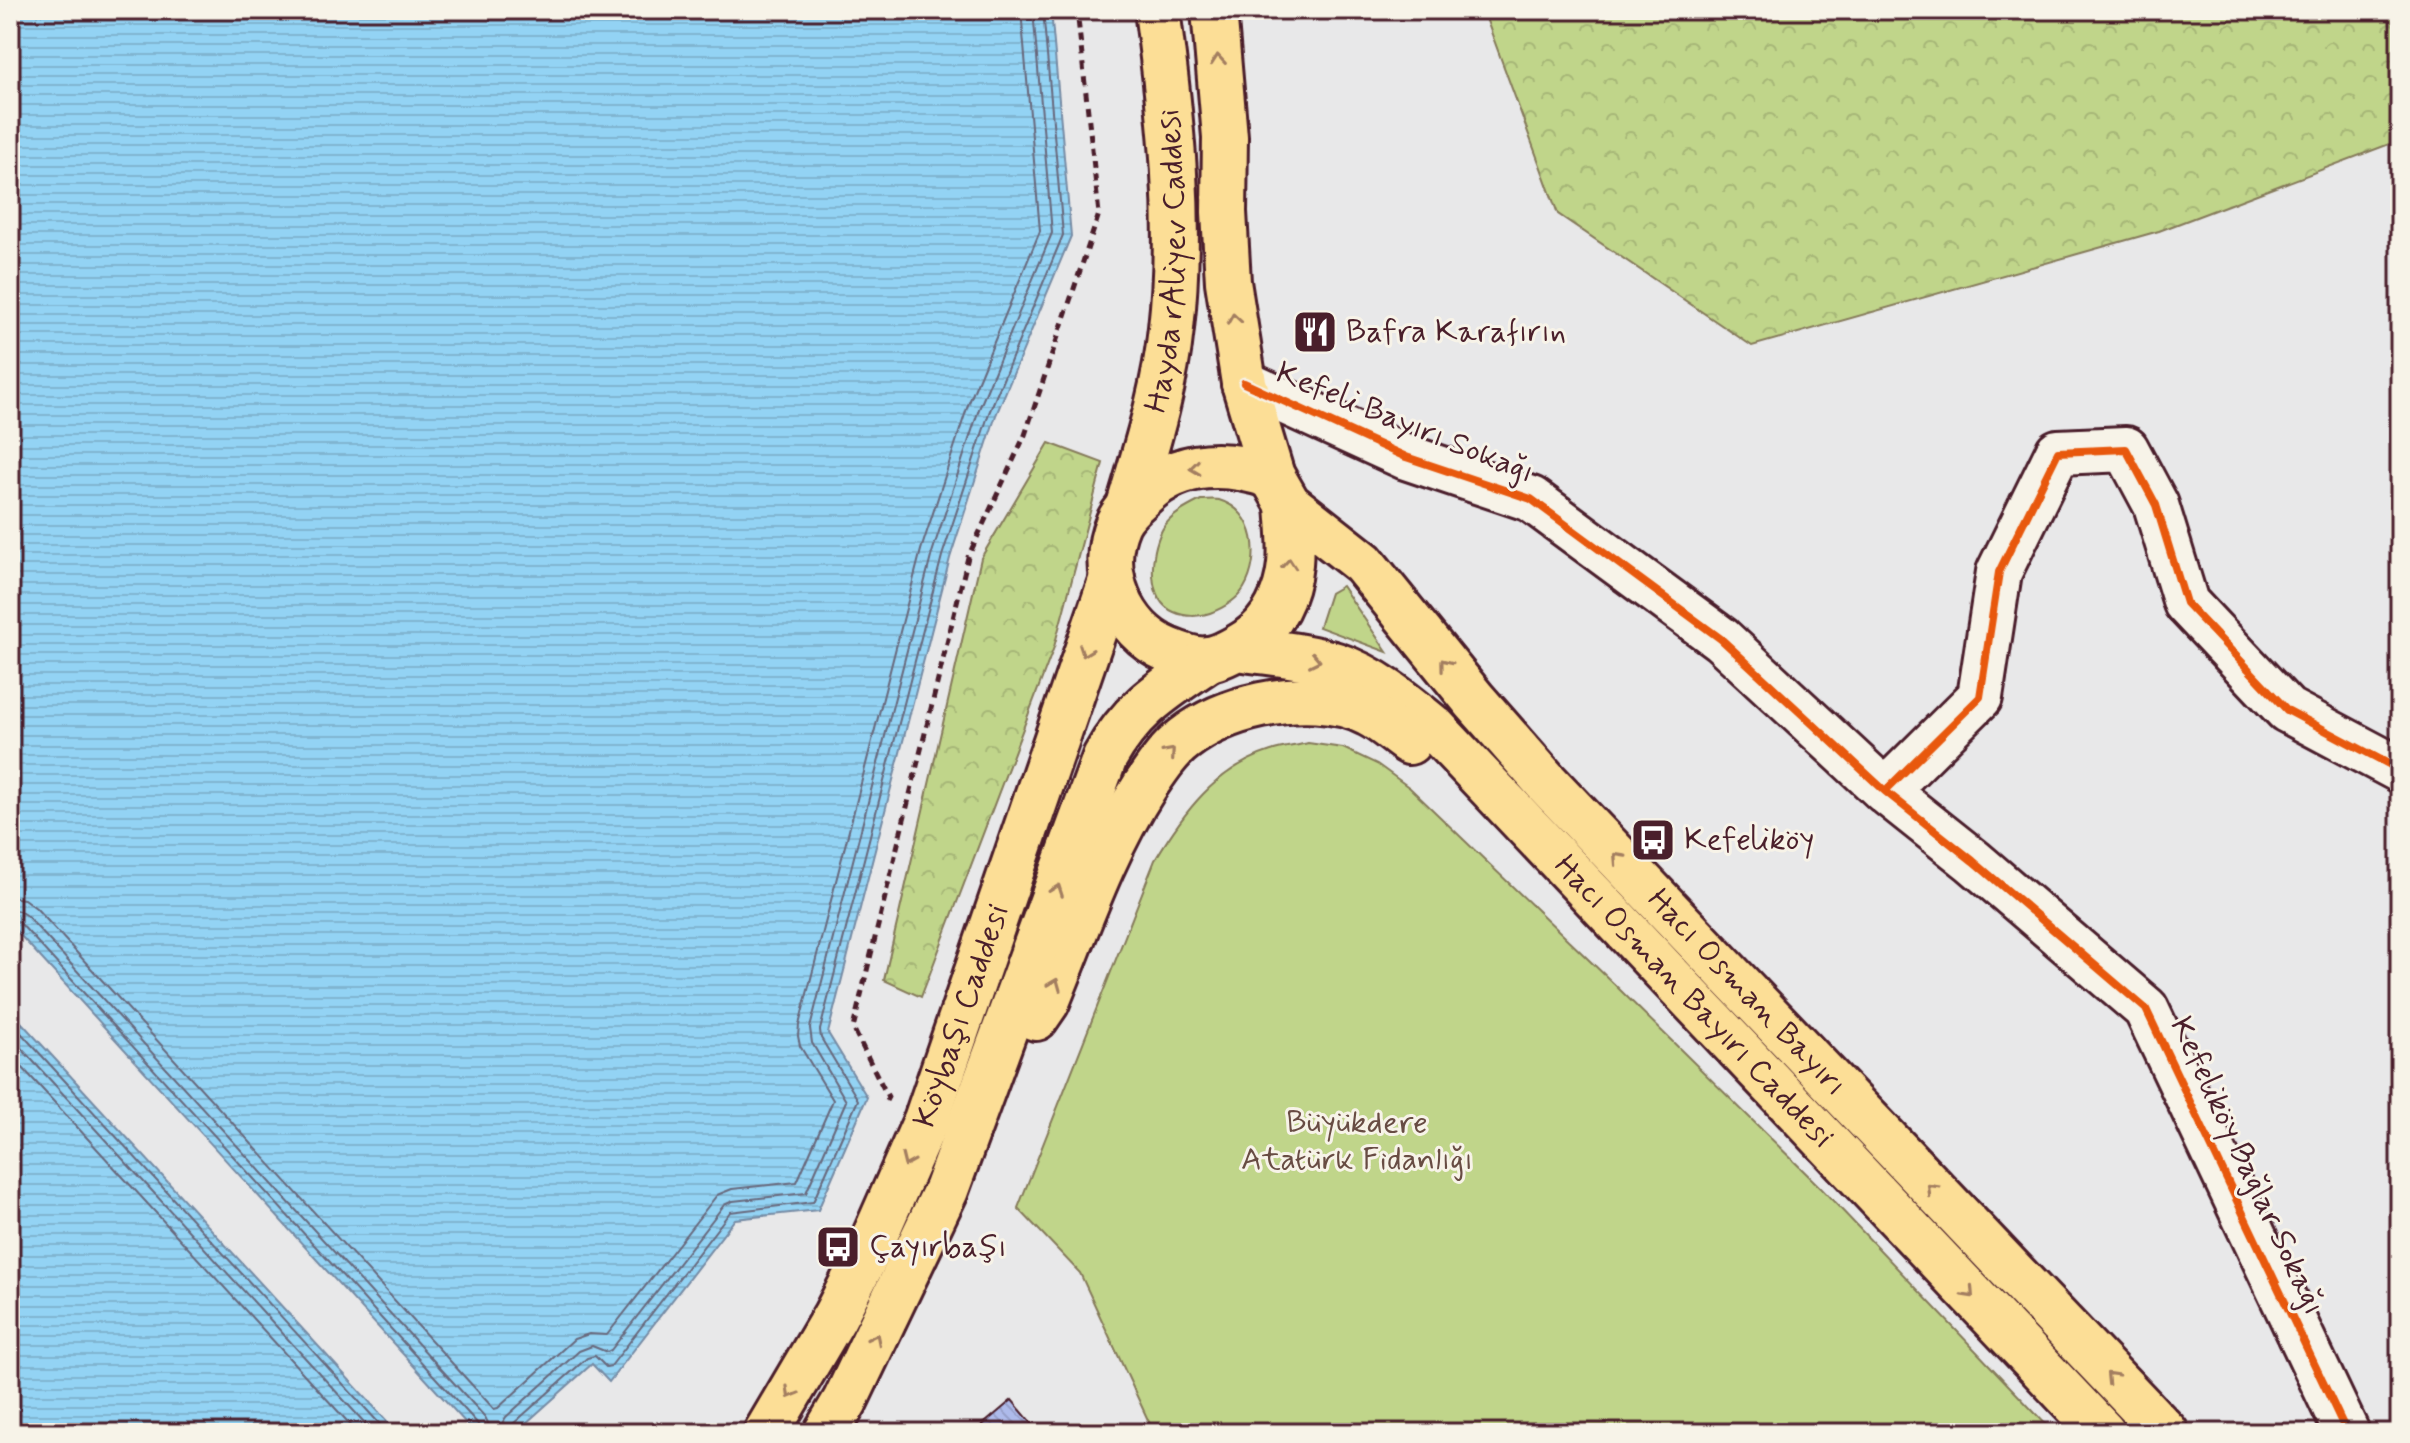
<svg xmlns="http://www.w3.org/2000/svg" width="2410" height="1443" viewBox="0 0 2410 1443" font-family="Mynerve,sans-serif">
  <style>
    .green { fill: #c0d58a; stroke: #857a5a; stroke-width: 2 }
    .forest { fill: url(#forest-crowns); stroke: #857a5a; stroke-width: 2 }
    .water { fill: url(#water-rules); stroke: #768ba4; stroke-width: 2 }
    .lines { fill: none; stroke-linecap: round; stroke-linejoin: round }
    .shore { stroke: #67677b; stroke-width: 2 }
    .building { fill: url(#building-back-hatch); stroke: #4a1f2b; stroke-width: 2 }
    .street-casing { stroke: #4a1f2b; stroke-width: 50 }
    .primary-casing { stroke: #4a1f2b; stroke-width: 50 }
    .path { stroke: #4a1f2b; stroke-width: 5; stroke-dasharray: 8 6; stroke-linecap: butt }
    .street { stroke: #f7f3e8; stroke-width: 44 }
    .primary { stroke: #fcde96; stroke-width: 44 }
    .cycleway-casing { stroke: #f7f3e8; stroke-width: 13 }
    .cycleway { stroke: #e8590c; stroke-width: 8 }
    .oneway { stroke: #a37e60 }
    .labels { text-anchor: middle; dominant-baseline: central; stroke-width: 6; stroke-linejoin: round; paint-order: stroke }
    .street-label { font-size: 32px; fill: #4a1f2b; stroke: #f7f3e8 }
    .poi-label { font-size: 32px; fill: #4a1f2b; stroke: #f7f3e8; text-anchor: start }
    .park-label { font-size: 32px; fill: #684c43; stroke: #f7f3e8 }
  </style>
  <defs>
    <pattern id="forest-crowns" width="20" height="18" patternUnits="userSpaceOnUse" patternTransform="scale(2)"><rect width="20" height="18" fill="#c0d58a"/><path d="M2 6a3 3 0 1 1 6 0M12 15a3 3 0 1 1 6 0" fill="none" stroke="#a6b677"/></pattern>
    <pattern id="water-rules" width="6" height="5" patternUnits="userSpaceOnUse" patternTransform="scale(2)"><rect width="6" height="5" fill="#93d3f4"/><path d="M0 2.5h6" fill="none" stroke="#80b5d1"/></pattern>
    <pattern id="building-back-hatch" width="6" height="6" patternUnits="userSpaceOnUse" patternTransform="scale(2)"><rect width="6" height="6" fill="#aebbeb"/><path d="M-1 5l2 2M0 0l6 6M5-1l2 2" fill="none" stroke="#97a0ca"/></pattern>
  </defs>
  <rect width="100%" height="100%" fill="#e8e8e9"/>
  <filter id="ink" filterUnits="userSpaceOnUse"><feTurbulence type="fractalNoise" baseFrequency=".0125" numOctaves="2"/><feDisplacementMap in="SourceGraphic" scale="16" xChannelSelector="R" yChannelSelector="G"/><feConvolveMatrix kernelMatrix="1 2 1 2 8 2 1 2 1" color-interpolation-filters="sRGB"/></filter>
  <g filter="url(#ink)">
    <path class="green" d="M1201 500C1206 500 1214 499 1219 500 1257 511 1261 559 1244 588 1237 600 1223 608 1210 613 1199 617 1185 617 1174 612 1146 600 1150 553 1162 530 1169 516 1187 507 1201 500Z
      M1342 586 1387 652 1319 627 1330 593Z
      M1308 743 1343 748 1377 764 1410 788 1613 983 1819 1186 2054 1433H1154L1080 1273 1018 1208 1155 860C1183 813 1216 768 1271 751 1283 747 1296 746 1308 743Z"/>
    <path class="forest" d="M1483 10H2400V140L2159 231 1752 346 1558 214Z
      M1049 443 1103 463 1054 647 921 997 884 980 981 558Z"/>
    <path class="water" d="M10 10H1051L1071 236 996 415 950 558 828 1033 867 1097 818 1210 735 1219 609 1382 592 1364 515 1433H475L10 924Z
      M10 1010 398 1433H10Z"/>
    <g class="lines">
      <path class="shore" d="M10 897 24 899 36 908 494 1409 498 1408 574 1339 589 1334 607 1335 717 1195 732 1189 797 1182 833 1100 800 1046 798 1036 799 1025 921 550 968 405 1040 231 1021 10
        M10 909 19 911 27 916 485 1417 489 1425 490 1433
        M10 919 19 922 478 1424 480 1433
        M10 1021 388 1433
        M10 1036 374 1433
        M10 1054 358 1433
        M500 1433 501 1425 506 1417 579 1351 592 1346 607 1352 611 1350 724 1205 733 1201 806 1193 846 1101 812 1043 810 1028 932 553 979 409 1052 233 1033 10
        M510 1433 513 1424 587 1358 595 1356 606 1367 611 1366 730 1212 813 1202 858 1100 821 1038 820 1030 942 556 989 413 1063 235 1043 10"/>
    </g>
    <path class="building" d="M1012 1400 1040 1433H973Z"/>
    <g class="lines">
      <g class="street-casing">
        <path id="street" d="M1244 383 1406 457 1531 499 1721 639 1885 791 1980 697 1999 572 2058 452 2126 449 2156 505 2186 603 2287 710 2400 770
          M1885 791 1973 861 2146 1009 2347 1433"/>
      </g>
      <g class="primary-casing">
        <g id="primary">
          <path id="s1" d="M1214 10 1225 137 1224 212 1228 282 1244 383 1272 476 1288 504 1363 563 1474 700 1546 782 2166 1433"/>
          <path d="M1272 476C1227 461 1183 460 1146 492 1136 501 1124 510 1118 523 1097 571 1121 630 1168 650 1180 655 1196 661 1209 659 1222 657 1237 648 1248 641 1273 624 1287 595 1290 564 1292 545 1289 523 1288 504"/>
          <path id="s2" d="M1129 506C1146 448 1165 389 1171 328 1183 222 1171 115 1157 10"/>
          <path id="s3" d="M1238 648C1270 653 1305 655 1336 665 1373 677 1404 703 1434 728L2103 1433"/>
          <path d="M1036 1018 1047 1002C1077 929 1102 853 1145 786 1156 770 1168 751 1184 739 1207 721 1233 711 1261 705 1294 698 1338 697 1369 714 1383 721 1396 733 1409 742"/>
          <path id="s4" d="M766 1433 835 1316 866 1256 926 1120 1112 578"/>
          <path d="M826 1433 845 1401 946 1190 1105 757C1132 708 1165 689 1209 659"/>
        </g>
      </g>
      <path class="path" d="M886 1101 888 1097 853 1028 968 557 1025 435 1099 214 1077 10"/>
      <use href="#street" class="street"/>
      <use href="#primary" class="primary"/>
      <g class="cycleway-casing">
        <path id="cycleway" d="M1244 383 1406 457 1531 499 1721 639 1885 791 1980 697 1999 572 2058 452 2126 449 2156 505 2186 603 2287 710 2400 770
          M1885 791 1973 861 2146 1009 2347 1433"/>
      </g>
      <use href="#cycleway" class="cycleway"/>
    </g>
    <defs><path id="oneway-chevron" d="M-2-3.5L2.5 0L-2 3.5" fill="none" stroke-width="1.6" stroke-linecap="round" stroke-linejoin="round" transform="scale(2)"/></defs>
    <g class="oneway">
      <use href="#oneway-chevron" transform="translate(1218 60) rotate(-95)"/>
      <use href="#oneway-chevron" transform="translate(1234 319) rotate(-99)"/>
      <use href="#oneway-chevron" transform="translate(1195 468) rotate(173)"/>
      <use href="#oneway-chevron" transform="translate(1289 564) rotate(-85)"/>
      <use href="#oneway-chevron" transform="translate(1085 651) rotate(110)"/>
      <use href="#oneway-chevron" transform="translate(1315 660) rotate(12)"/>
      <use href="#oneway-chevron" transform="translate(1445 664) rotate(-129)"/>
      <use href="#oneway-chevron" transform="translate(1170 753) rotate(-49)"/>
      <use href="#oneway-chevron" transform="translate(1618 858) rotate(-133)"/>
      <use href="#oneway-chevron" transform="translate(1057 890) rotate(-70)"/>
      <use href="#oneway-chevron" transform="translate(1055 984) rotate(-68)"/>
      <use href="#oneway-chevron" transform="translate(907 1161) rotate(114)"/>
      <use href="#oneway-chevron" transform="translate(1932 1189) rotate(-134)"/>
      <use href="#oneway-chevron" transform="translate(1969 1293) rotate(47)"/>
      <use href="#oneway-chevron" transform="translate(875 1339) rotate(-64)"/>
      <use href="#oneway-chevron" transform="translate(2111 1377) rotate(-134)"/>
      <use href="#oneway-chevron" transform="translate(791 1393) rotate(120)"/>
    </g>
  </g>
  <defs>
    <g id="restaurant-square" transform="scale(2.3)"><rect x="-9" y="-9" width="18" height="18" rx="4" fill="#4a1f2b" stroke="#f7f3e8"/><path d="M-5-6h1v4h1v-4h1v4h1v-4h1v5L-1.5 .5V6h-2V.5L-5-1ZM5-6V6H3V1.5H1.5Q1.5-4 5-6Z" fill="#fff"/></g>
    <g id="bus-square" transform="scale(2.3)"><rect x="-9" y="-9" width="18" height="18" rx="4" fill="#4a1f2b" stroke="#f7f3e8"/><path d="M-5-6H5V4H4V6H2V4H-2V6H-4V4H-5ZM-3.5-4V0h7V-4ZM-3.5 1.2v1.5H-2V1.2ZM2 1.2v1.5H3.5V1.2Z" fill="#fff"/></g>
  </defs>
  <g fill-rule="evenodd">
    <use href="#restaurant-square" x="1315" y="332"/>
    <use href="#bus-square" x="1653" y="840"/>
    <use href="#bus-square" x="838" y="1247"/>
  </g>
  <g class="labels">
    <g class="street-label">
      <text stroke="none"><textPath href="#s2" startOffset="250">Hayda rAliyev Caddesi</textPath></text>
      <text transform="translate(1405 423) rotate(22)">Kefeli Bayırı Sokağı</text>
      <text stroke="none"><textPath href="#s1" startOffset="1176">Hacı Osman Bayırı</textPath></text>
      <text stroke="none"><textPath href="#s3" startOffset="594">Hacı Osman Bayırı Caddesi</textPath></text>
      <text stroke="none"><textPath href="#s4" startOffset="462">Köybaşı Caddesi</textPath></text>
      <text transform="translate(2247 1166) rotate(65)">Kefeliköy Bağlar Sokağı</text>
    </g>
    <g class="poi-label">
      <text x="1346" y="332">Bafra Karafırın</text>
      <text x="1684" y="840">Kefeliköy</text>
      <text x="869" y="1247">Çayırbaşı</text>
    </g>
    <g class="park-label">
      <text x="1357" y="1123">Büyükdere<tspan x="1357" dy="37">Atatürk Fidanlığı</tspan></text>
    </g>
  </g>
  <rect width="2410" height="1443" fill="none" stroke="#f7f3e8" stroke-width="40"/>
  <rect x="20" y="20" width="2370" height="1403" fill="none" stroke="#4a1f2b" stroke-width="3" filter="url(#ink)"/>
</svg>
